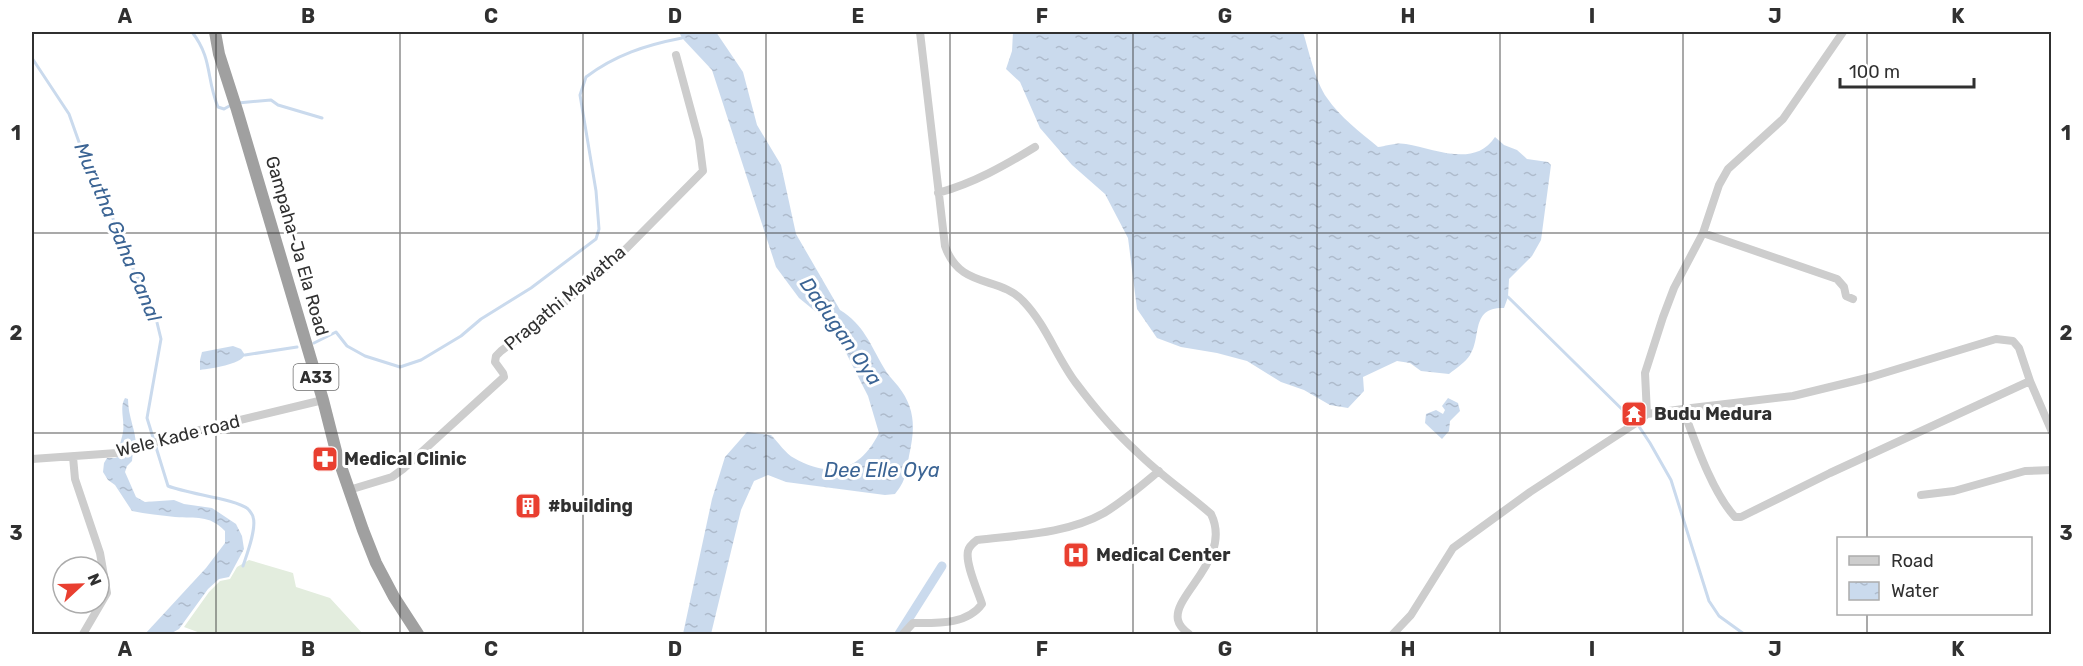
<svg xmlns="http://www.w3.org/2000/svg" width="2083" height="666" viewBox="0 0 2083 666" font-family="Rubik,sans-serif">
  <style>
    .grass { fill: #e3edde }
    .water { fill: url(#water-ripples) }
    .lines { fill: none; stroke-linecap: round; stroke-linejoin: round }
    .stream { stroke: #cadaed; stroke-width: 3 }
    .canal { stroke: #cadaed; stroke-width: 9 }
    .minor { stroke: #cdcdcd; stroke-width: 8 }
    .trunk { stroke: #a0a0a0; stroke-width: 12 }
    .grid { fill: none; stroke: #303030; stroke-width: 1.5; stroke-opacity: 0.55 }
    .labels { text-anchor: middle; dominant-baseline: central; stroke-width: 6; stroke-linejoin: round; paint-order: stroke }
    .shield { fill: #fff; stroke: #6e6e6e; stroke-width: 1.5 }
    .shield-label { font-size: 16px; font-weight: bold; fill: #303030 }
    .street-label { font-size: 18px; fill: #303030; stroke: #fff }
    .poi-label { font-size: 18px; font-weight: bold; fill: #303030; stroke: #fff; text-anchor: start }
    .water-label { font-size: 20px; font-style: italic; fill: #3b6494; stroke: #fff }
    .neatline { fill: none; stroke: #303030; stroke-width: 2 }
    .grid-label { font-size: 20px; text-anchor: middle; font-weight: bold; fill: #303030 }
  </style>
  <defs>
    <pattern id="water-ripples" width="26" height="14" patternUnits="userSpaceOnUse" patternTransform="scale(1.5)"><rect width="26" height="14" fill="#cadaed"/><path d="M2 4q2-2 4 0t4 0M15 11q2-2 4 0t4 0" fill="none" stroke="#aebbcc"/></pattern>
  </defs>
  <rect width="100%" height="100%" fill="#fff"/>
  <path class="grass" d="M249 560 293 573 296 587 330 598 363 634H203L184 627 209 592 220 581 230 579 237 567Z"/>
  <path class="water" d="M679 32H716L743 72 757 125 781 165 796 234 840 310C864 325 870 344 884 368 887 374 893 380 898 386 916 409 915 429 909 456 906 472 906 481 895 494L885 495 786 482 768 475 754 481 741 510 711 634H683L712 499 725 457 747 432 771 435C778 442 786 454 794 458 831 479 860 471 879 433L868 396 841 343 826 320 799 298 776 267 712 70 682 38Z
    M1013 32H1303C1309 51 1315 81 1327 98 1340 117 1360 132 1378 147 1386 146 1397 142 1406 144 1435 149 1475 168 1495 137L1504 145 1517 150 1527 159 1548 162 1551 165 1541 240 1532 256 1509 279 1508 297 1504 308C1470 307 1482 337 1470 355 1466 362 1455 369 1449 374L1421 371 1410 363 1397 361 1363 377 1364 391 1348 408 1330 405 1304 390 1281 382 1247 361 1217 353 1181 347 1157 338 1137 309 1128 238 1105 194 1072 165 1040 128 1020 82 1006 69 1012 51Z
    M233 346 241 349 245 355C239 365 213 368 200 370V360L202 352Z
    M125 398 128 399C128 417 136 430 136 447L120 451C119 443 122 439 123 432 125 420 119 408 125 398Z
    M1448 398 1458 403 1460 411 1450 421 1449 431 1442 439 1425 423 1426 414 1436 410 1443 414 1445 410 1442 406Z
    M133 450 132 461 127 466 125 472 136 497 145 502 174 500 184 504 212 508 236 524 242 536 244 549 229 577 219 579 208 589 179 629 170 634H145L206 568 225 543V531C208 514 197 519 175 517 161 515 146 514 132 511L115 485 108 480 103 472 104 463 107 458H115Z"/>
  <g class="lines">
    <path class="stream" d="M192 32C213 59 206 79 218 107L224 109 231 105
      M32 58 69 114 85 159 107 203 130 263 153 306 161 339 147 418 168 486C188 494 236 499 248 509 249 510 253 515 253 517 257 528 247 554 243 566
      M238 103 271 100 278 105 322 118
      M1508 297 1638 425 1650 443 1671 480 1709 601 1719 616 1744 634
      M314 343 336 332 347 346 365 356 400 367 421 360 461 336 481 319 531 288 596 239 599 229 596 191 580 95 586 77C615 55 646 45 682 38
      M245 355 297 347"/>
    <path class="canal" d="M899 634 942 566"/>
    <path class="minor" d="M920 32 945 246C960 290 1000 275 1024 302 1046 325 1057 358 1076 383 1094 407 1115 432 1137 452 1160 475 1187 493 1211 514 1233 559 1172 595 1178 620 1179 625 1185 631 1189 634
      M938 193C974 183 1004 166 1035 147
      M1703 233 1837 279 1844 287 1846 296 1853 299
      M1683 409 1793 396 1871 377 1996 339 2013 341 2019 348 2030 381 2052 432
      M1647 414 1645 373 1663 317 1674 288 1703 233 1719 185 1728 169 1783 119 1843 32
      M73 457 75 479 100 553 107 593 83 634
      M32 459 117 453 203 429 323 400
      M349 490 392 477 403 469 504 377 503 373 495 362 496 356 501 351 540 322 606 269 703 171 699 140 676 55
      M1921 495 1954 491 2025 471 2052 470
      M903 634 913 623C936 623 967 625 982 604 978 591 965 564 968 551 969 546 973 543 977 540 1018 535 1067 534 1104 513 1124 501 1141 486 1159 471
      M1393 634 1411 615 1453 548 1530 492 1636 423 1647 414 1683 409C1695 441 1712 492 1735 517H1741L1830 473 2030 381"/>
    <path class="trunk" d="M215 32 219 54 237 110 323 400 337 455 363 530 376 563 394 597 418 634"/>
  </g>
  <path class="grid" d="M216 32V634M400 32V634M583 32V634M766 32V634M950 32V634M1133 32V634M1317 32V634M1500 32V634M1683 32V634M1867 32V538M32 233H2052M32 433H2052M1867 614V634"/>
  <defs>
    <g id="temple-square" transform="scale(1.35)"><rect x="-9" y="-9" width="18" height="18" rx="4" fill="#e93f30" stroke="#fff"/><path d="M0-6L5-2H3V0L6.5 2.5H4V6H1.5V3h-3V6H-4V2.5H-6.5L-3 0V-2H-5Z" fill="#fff"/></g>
    <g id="pharmacy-square" transform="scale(1.35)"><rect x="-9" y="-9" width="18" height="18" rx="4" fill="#e93f30" stroke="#fff"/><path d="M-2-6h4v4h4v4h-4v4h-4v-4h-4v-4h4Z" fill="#fff"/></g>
    <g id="building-square" transform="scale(1.35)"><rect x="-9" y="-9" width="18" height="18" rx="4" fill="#e93f30" stroke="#fff"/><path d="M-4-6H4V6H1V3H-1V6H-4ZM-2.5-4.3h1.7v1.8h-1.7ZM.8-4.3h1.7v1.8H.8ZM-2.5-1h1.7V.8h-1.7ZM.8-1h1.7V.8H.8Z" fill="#fff"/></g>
    <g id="hospital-square" transform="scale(1.35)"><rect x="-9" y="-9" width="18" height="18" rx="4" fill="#e93f30" stroke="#fff"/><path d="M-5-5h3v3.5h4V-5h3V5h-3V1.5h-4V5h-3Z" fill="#fff"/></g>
  </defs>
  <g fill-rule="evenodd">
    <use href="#temple-square" x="1634" y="414"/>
    <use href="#pharmacy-square" x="325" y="459"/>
    <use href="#building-square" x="528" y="506"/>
    <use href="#hospital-square" x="1076" y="555"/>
  </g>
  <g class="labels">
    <rect class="shield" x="293.5" y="364" width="45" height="26" rx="4.5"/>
    <g class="shield-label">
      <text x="316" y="377">A33</text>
    </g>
    <g class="street-label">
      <text transform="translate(297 246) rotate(74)">Gampaha-Ja Ela Road</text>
      <text transform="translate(565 298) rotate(-40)">Pragathi Mawatha</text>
      <text transform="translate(178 436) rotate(-14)">Wele Kade road</text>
    </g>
    <g class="poi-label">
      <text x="1654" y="414">Budu Medura</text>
      <text x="344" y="459">Medical Clinic</text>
      <text x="548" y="506">#building</text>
      <text x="1096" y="555">Medical Center</text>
    </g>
    <g class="water-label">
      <text transform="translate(118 232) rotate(67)">Murutha Gaha Canal</text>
      <text transform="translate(841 331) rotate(55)">Dadugan Oya</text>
      <text x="882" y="470">Dee Elle Oya</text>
    </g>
  </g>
  <rect width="2083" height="666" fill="none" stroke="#ffffff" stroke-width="66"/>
  <rect x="1837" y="537" width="195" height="78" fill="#ffffff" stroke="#acacac" stroke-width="1.5"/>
  <rect x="1849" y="556" width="30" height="9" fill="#cdcdcd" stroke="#acacac" stroke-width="1.5"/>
  <text x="1891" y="567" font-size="18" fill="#303030">Road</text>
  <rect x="1849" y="582" width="30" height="18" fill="url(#water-ripples)" stroke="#acacac" stroke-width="1.5"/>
  <text x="1891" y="597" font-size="18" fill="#303030">Water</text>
  <g transform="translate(81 585) rotate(68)"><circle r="28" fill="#ffffff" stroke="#acacac" stroke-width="1.5"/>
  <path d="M0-4.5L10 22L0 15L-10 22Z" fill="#e93f30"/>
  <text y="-9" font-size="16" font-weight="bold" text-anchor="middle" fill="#303030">N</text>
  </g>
  <path d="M1840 78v9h134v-9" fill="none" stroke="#303030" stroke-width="3"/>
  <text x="1849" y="78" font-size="18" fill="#303030" stroke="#ffffff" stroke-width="4.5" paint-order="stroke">100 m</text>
  <rect x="33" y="33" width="2017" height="600" class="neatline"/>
  <g class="grid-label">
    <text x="125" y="23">A</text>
    <text x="308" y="23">B</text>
    <text x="491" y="23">C</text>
    <text x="675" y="23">D</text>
    <text x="858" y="23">E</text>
    <text x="1042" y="23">F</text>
    <text x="1225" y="23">G</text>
    <text x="1408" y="23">H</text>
    <text x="1592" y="23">I</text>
    <text x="1775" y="23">J</text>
    <text x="1958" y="23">K</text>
    <text x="16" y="140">1</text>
    <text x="2066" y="140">1</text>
    <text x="16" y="340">2</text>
    <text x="2066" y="340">2</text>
    <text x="16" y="540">3</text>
    <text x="2066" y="540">3</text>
    <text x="125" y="656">A</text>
    <text x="308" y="656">B</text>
    <text x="491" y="656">C</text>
    <text x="675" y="656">D</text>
    <text x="858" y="656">E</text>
    <text x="1042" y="656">F</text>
    <text x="1225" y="656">G</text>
    <text x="1408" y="656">H</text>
    <text x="1592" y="656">I</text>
    <text x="1775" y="656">J</text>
    <text x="1958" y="656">K</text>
  </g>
</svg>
